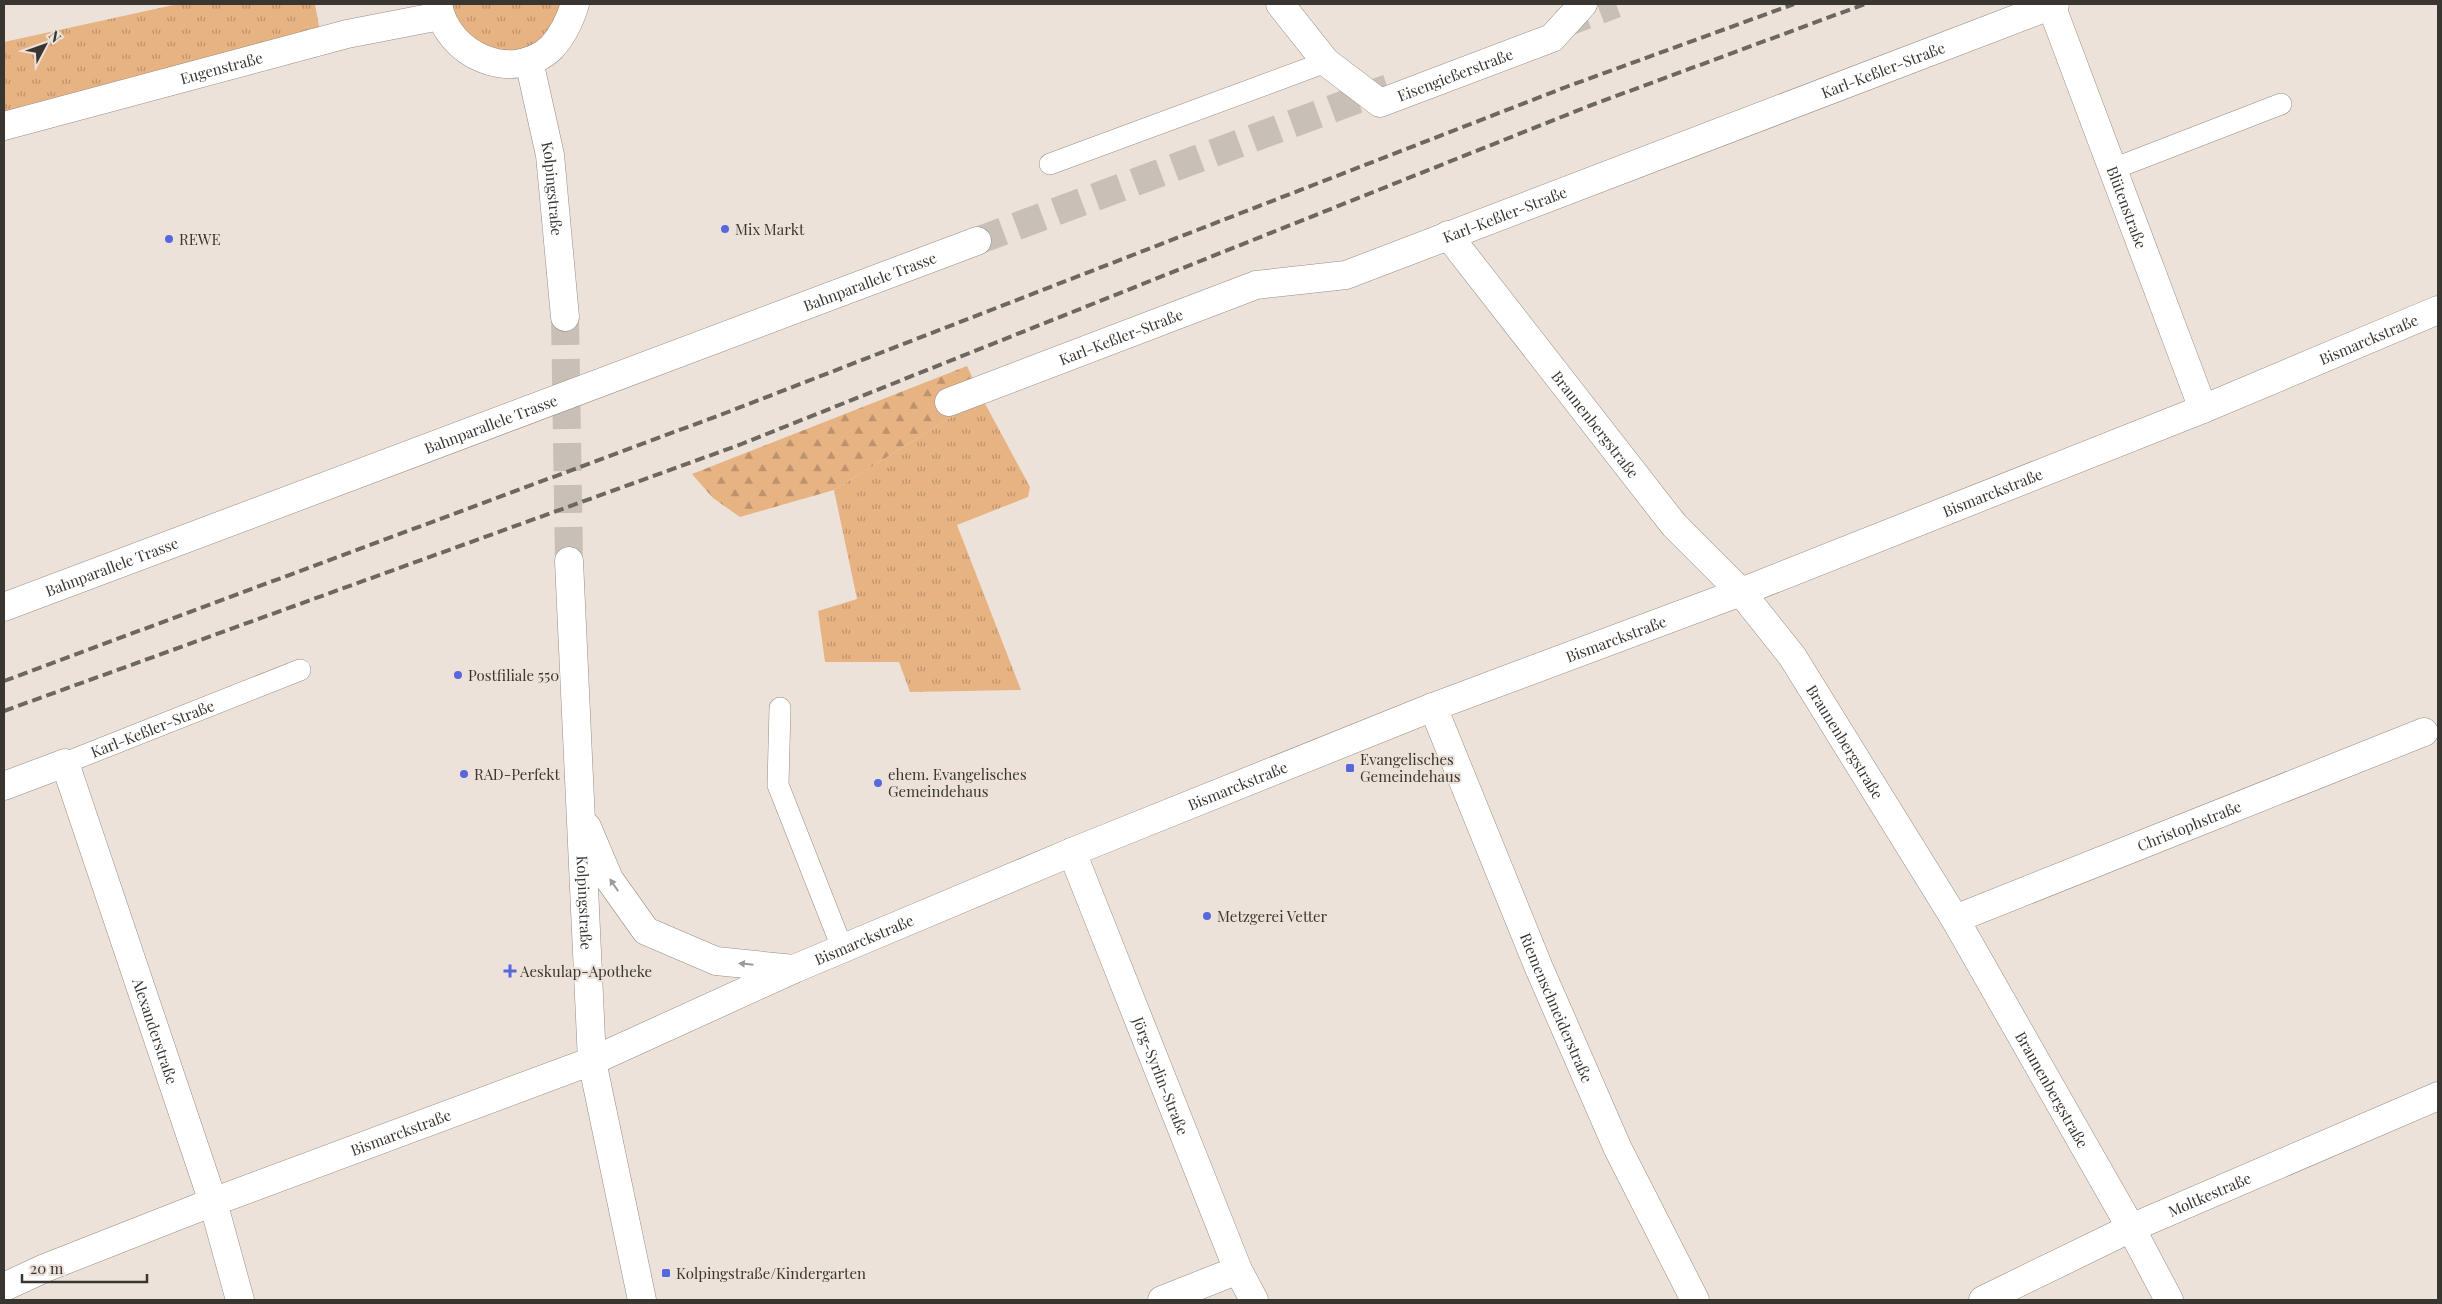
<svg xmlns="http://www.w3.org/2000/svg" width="2442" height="1304" viewBox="0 0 2442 1304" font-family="'Playfair Display',serif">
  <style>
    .grass { fill: url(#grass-tufts) }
    .forest { fill: url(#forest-firs) }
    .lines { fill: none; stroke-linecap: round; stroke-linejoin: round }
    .street-tunnel { stroke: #c8bfb7; stroke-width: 28; stroke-dasharray: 28 14; stroke-linecap: butt }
    .secondary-tunnel { stroke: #c8bfb7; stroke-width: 28; stroke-dasharray: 28 14; stroke-linecap: butt }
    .lane-casing { stroke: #968d84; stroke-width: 22 }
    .street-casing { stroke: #968d84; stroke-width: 29 }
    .secondary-casing { stroke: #968d84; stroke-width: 29 }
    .lane { stroke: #fff; stroke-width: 21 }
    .street { stroke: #fff; stroke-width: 28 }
    .secondary { stroke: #fff; stroke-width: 28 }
    .rail { stroke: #6c6761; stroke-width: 4; stroke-dasharray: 10 5; stroke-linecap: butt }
    .oneway { fill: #9c9a98 }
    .poi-dot { fill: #5767dd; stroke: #ece2d9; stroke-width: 2 }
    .labels { text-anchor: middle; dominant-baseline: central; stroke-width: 4; stroke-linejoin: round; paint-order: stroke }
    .street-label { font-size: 15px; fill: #393531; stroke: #ece2d9 }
    .poi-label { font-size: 15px; fill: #393531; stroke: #ece2d9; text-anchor: start }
  </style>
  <defs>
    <pattern id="grass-tufts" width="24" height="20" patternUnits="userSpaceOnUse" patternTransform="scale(1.25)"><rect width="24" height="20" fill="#e8b383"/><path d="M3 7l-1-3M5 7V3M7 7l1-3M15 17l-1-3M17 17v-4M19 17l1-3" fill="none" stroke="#bd926c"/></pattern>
    <pattern id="forest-firs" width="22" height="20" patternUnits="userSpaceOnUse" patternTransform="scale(1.25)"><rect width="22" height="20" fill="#e8b383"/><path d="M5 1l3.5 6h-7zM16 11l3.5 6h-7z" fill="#bd926c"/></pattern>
  </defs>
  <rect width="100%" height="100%" fill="#ece2d9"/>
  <path class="grass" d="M178 4H315L320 32 4 117V42Z
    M449 4H562L558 19 547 35 531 46 512 52 493 51 460 30Z
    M982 398 1030 487 1028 497 957 525 1021 690 910 692 899 662H825L818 611 857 599 834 490Z"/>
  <path class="forest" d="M967 366 982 398 834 490 740 517 713 498 692 474Z"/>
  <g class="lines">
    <path class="street-tunnel" d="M565 317 569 561"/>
    <path class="secondary-tunnel" d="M1560 25 1616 4
      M977 241 1388 88"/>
    <g class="lane-casing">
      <g id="lane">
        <path d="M1050 164 1326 62"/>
        <path d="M2113 169 2281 104"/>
        <path d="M780 708 778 785 843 950"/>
        <path id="s1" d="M65 763 300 670"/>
      </g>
    </g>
    <g class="street-casing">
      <g id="street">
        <path id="s2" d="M1280 4 1326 62 1380 103 1552 38 1583 4"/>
        <path id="s3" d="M2051 5 2203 409"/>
        <path id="s4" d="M529 61 550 155 565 317"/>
        <path id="s5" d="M4 126 347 34 440 16"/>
        <path id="s6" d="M1448 235 1674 525 1741 592 1792 656 1955 919 2131 1228 2169 1300"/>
        <path id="s7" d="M949 402 1256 285 1346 275 2055 4"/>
        <path id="s8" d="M569 561 592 1061 642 1300"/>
        <path id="s9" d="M1433 707 1539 968 1618 1149 1695 1300"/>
        <path id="s10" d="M4 786 65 763 213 1202 240 1300"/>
        <path d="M587 827 609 879 646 931 716 961 794 969"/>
        <path id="s11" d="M1072 852 1238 1270 1254 1300"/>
        <path id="s12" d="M1955 919 2424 732"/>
        <path id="s13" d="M4 1287 45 1268 213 1202 592 1061 794 969 1072 852 1433 707 1741 592 2203 409 2438 310"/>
        <path d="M1162 1300 1238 1270"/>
        <path id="s14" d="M1983 1300 2131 1228 2438 1096"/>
      </g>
    </g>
    <g class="secondary-casing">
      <g id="secondary">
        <path d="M438 4C446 55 513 85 552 47 564 34 570 20 575 4"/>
        <path id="s15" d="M4 607 977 241"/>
      </g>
    </g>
    <use href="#lane" class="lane"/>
    <use href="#street" class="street"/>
    <use href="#secondary" class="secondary"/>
    <path class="rail" d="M4 681 728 412 1566 87 1794 4
      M4 711 739 445 1589 106 1865 4"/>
  </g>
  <defs><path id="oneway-solid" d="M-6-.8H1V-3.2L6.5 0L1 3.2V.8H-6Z" transform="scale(1.25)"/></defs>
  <g class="oneway">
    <use href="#oneway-solid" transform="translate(614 885) rotate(-124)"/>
    <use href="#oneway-solid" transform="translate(746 964) rotate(-174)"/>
  </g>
  <g class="poi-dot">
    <circle cx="725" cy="229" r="5"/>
    <circle cx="169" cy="239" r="5"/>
    <circle cx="458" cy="675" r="5"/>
    <rect x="1345" y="763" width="10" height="10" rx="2.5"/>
    <circle cx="464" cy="774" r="5"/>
    <circle cx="878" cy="783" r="5"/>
    <circle cx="1207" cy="916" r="5"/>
    <path d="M507.5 963.5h5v5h5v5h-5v5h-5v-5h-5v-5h5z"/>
    <rect x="661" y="1268" width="10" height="10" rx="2.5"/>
  </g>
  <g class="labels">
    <g class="street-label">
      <text stroke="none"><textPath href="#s5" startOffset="225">Eugenstraße</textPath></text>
      <text stroke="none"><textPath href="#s7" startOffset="994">Karl-Keßler-Straße</textPath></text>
      <text stroke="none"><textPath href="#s2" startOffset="222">Eisengießerstraße</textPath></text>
      <text stroke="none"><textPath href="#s4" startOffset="130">Kolpingstraße</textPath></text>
      <text stroke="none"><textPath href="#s3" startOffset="216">Blütenstraße</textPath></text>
      <text stroke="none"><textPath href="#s7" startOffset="589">Karl-Keßler-Straße</textPath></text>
      <text stroke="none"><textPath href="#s15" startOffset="925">Bahnparallele Trasse</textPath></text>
      <text stroke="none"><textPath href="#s7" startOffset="184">Karl-Keßler-Straße</textPath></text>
      <text stroke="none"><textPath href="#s13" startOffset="2548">Bismarckstraße</textPath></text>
      <text stroke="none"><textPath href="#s15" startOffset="520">Bahnparallele Trasse</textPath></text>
      <text stroke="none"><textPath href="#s6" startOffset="240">Braunenbergstraße</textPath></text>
      <text stroke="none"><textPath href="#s13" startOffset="2142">Bismarckstraße</textPath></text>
      <text stroke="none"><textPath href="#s15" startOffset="115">Bahnparallele Trasse</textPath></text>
      <text stroke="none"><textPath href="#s13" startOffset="1738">Bismarckstraße</textPath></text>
      <text stroke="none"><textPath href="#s1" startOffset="94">Karl-Keßler-Straße</textPath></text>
      <text stroke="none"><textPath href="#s6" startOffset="645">Braunenbergstraße</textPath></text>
      <text stroke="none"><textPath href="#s13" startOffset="1332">Bismarckstraße</textPath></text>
      <text stroke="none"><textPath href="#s12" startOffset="252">Christophstraße</textPath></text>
      <text stroke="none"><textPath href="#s8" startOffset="342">Kolpingstraße</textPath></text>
      <text stroke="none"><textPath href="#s13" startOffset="928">Bismarckstraße</textPath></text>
      <text stroke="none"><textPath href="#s9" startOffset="325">Riemenschneiderstraße</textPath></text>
      <text stroke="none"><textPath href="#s10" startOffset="348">Alexanderstraße</textPath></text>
      <text stroke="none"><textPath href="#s11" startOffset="241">Jörg-Syrlin-Straße</textPath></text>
      <text stroke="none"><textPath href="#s6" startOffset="1050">Braunenbergstraße</textPath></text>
      <text stroke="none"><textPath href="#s13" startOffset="426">Bismarckstraße</textPath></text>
      <text stroke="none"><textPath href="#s14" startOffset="250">Moltkestraße</textPath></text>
    </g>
    <g class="poi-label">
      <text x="735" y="229">Mix Markt</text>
      <text x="179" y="239">REWE</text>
      <text x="468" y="675">Postfiliale 550</text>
      <text x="1360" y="759">Evangelisches<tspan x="1360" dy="17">Gemeindehaus</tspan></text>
      <text x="474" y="774">RAD-Perfekt</text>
      <text x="888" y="774">ehem. Evangelisches<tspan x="888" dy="17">Gemeindehaus</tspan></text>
      <text x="1217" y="916">Metzgerei Vetter</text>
      <text x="520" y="971">Aeskulap-Apotheke</text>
      <text x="676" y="1273">Kolpingstraße/Kindergarten</text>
    </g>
  </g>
  <rect width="2442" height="1304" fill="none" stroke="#393531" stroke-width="10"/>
  <g transform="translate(45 45) rotate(49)" stroke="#ece2d9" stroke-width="4" paint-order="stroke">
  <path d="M0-4L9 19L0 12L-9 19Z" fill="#393531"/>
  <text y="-8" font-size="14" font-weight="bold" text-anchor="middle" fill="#393531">N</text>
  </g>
  <path d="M22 1274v8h125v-8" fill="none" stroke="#393531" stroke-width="2.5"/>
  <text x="30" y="1274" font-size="15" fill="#393531" stroke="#ece2d9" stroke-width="4" paint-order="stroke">20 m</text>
</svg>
